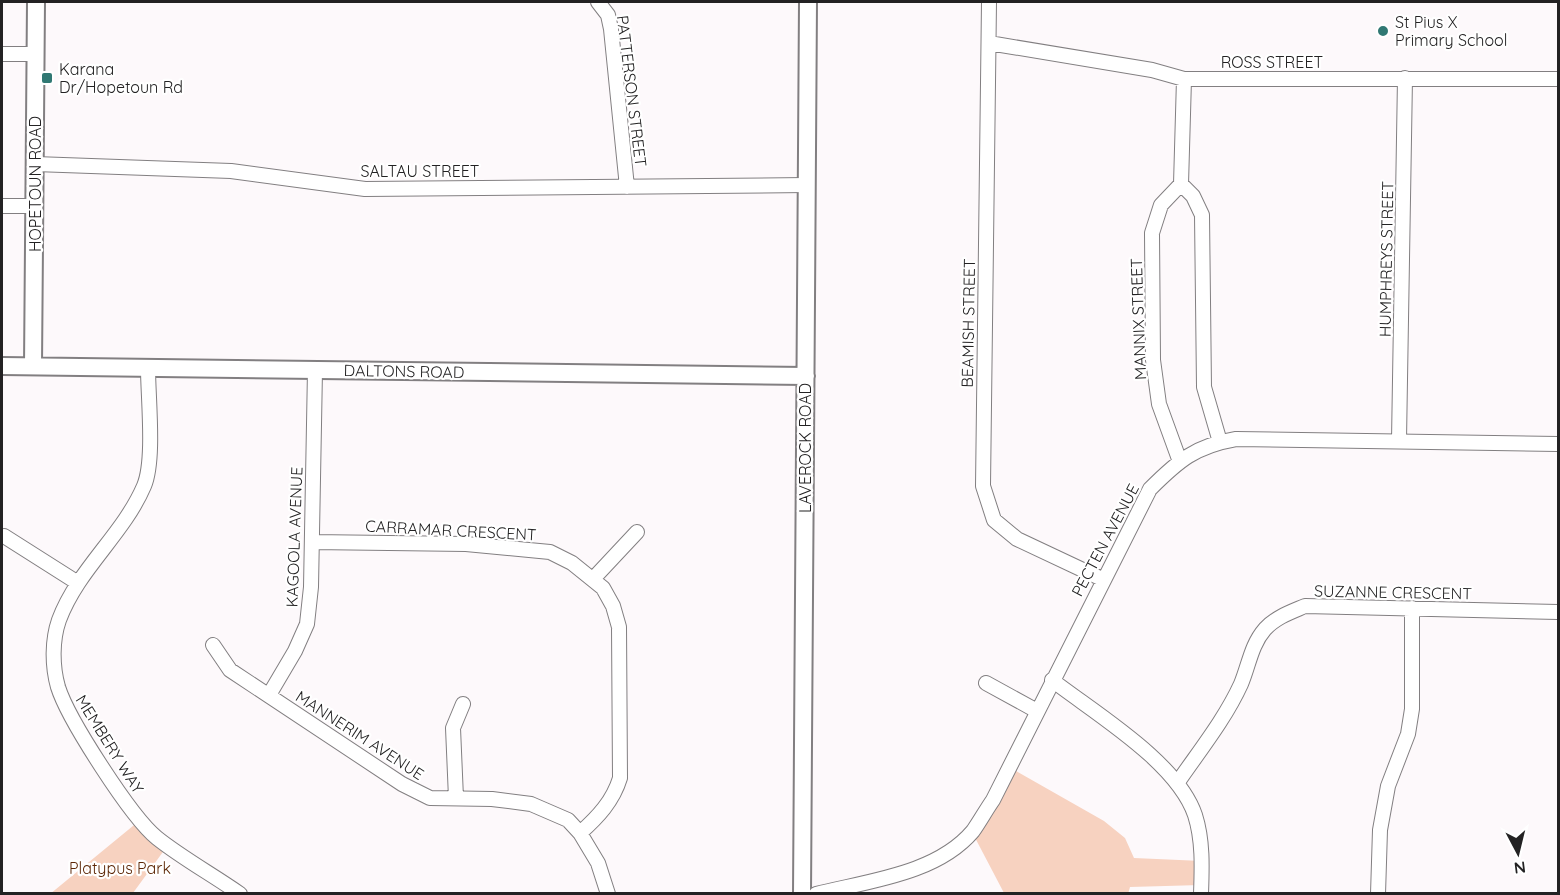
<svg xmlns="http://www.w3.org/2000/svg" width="1560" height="895" viewBox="0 0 1560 895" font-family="Quicksand,sans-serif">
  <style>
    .green { fill: #f7d2c0 }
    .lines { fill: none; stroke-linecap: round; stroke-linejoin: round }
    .minor-casing { stroke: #827f81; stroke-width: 16 }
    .tertiary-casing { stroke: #827f81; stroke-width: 20 }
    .minor { stroke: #fff; stroke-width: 14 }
    .tertiary { stroke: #fff; stroke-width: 16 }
    .poi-dot { fill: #307873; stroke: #fff; stroke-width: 2 }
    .labels { text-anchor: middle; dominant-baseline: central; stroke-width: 4.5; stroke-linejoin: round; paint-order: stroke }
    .poi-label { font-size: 16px; fill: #232223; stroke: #fff; text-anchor: start }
    .street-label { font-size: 16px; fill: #232223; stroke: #fff }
    .park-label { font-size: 16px; fill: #5c2706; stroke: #fff }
  </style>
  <rect width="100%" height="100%" fill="#fdf9fb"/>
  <path class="green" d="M1009 767 1104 821 1125 838 1134 858 1202 861 1201 885 1130 887 1128 894 1004 893 972 832Z
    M139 821 168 845 133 893 50 894Z"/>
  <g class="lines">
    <g class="minor-casing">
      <path id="minor" d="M598 2 608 15 611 29 627 187
        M989 2 983 486 994 520 1017 539 1102 579
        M989 43 1152 70 1184 79H1558
        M2 54H36
        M35 164 231 171 365 189 807 185
        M1181 184 1193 196 1202 215 1204 387 1220 442
        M2 206H34
        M148 368C148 398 155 460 144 486 123 535 78 569 59 620 52 640 52 666 58 687 68 719 131 817 157 838 182 858 213 875 240 894
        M1399 440 1405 78
        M1179 459 1159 404 1153 360 1152 233 1161 205 1181 184 1184 79
        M4 536 78 583
        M312 542 466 544 550 552 572 563 603 588 613 606 619 627 620 778C613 801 598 817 580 833
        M593 579 637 532
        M213 645 230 670 402 784 430 798 492 799 531 804 568 820 580 833 598 863 608 894
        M1052 680C1096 714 1177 762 1195 815 1203 840 1202 867 1201 894
        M986 683 1037 711
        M269 695 295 651 307 624 311 587 315 370
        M1178 782C1200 750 1225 719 1241 684 1249 665 1251 645 1265 629 1276 617 1291 612 1305 606L1558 612
        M456 798 453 728 463 704
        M816 894C868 881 937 874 973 831 980 821 986 810 993 800L1150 489C1178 461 1195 446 1236 439L1558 444
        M1378 894 1380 830 1388 786 1408 734 1412 709V608"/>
    </g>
    <g class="tertiary-casing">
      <path id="tertiary" d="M2 366 806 376
        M33 366 36 2
        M802 894 808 2"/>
    </g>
    <use href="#minor" class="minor"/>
    <use href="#tertiary" class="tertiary"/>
  </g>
  <g class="poi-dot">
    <circle cx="1383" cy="31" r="6"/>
    <rect x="41" y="72" width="12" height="12" rx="3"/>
  </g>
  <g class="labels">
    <g class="poi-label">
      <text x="1395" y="22">St Pius X<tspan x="1395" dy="18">Primary School</tspan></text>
      <text x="59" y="69">Karana<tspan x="59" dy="18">Dr/Hopetoun Rd</tspan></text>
    </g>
    <g class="street-label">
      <text x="1272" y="62">ROSS STREET</text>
      <text transform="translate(632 91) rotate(83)">PATTERSON STREET</text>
      <text x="420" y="171">SALTAU STREET</text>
      <text transform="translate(35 184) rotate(-90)">HOPETOUN ROAD</text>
      <text transform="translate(1386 259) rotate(-89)">HUMPHREYS STREET</text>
      <text transform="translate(1138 319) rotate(-92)">MANNIX STREET</text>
      <text transform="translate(968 323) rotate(-89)">BEAMISH STREET</text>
      <text transform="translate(404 371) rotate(1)">DALTONS ROAD</text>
      <text transform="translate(805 448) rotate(-90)">LAVEROCK ROAD</text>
      <text transform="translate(451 530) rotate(3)">CARRAMAR CRESCENT</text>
      <text transform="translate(294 537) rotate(-88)">KAGOOLA AVENUE</text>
      <text transform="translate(1105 540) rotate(-62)">PECTEN AVENUE</text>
      <text transform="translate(1393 592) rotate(1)">SUZANNE CRESCENT</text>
      <text transform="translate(360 735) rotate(33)">MANNERIM AVENUE</text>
      <text transform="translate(110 744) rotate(58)">MEMBERY WAY</text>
    </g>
    <g class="park-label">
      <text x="120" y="868">Platypus Park</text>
    </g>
  </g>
  <rect width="1560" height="895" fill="none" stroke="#232223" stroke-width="6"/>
  <g transform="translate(1518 853) rotate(173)" stroke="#ffffff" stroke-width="4.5" paint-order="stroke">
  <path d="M0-4.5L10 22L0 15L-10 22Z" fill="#232223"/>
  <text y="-9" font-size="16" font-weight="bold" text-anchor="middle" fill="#232223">N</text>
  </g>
</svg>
